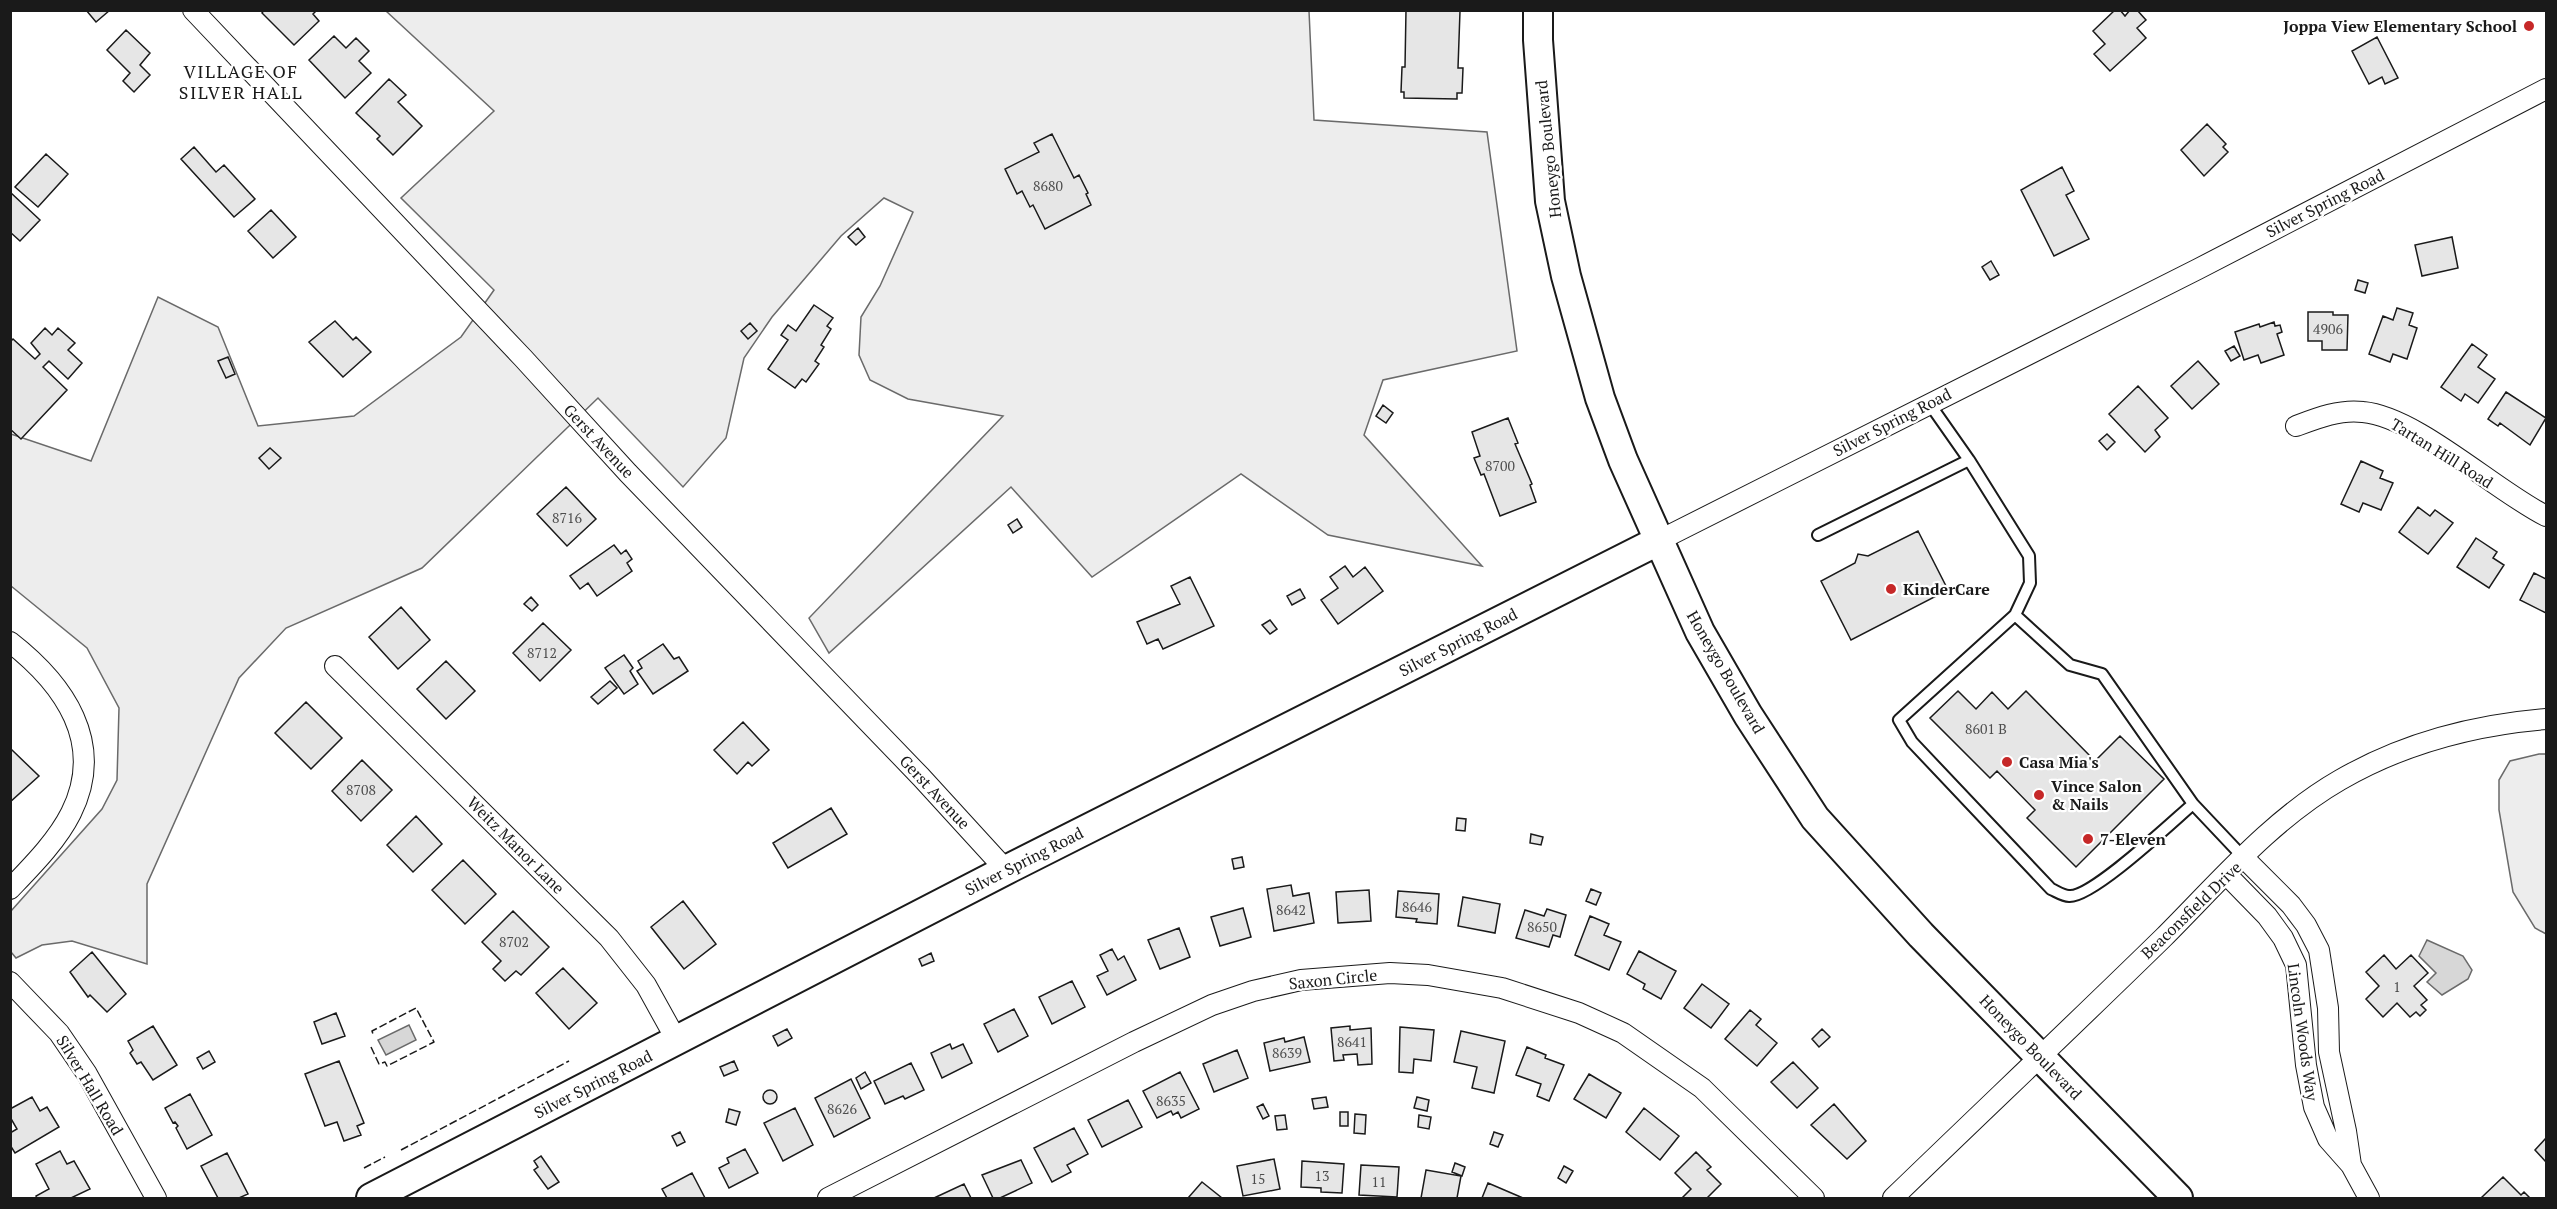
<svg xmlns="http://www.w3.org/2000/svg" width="2557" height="1209" viewBox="0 0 2557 1209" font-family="'PT Serif',serif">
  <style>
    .built { fill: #ededed; stroke: #6a6a6a; stroke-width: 1.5 }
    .water { fill: #d7d7d7; stroke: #6a6a6a; stroke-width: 1.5 }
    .building { fill: #e6e6e6; stroke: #1a1a1a; stroke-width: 1.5 }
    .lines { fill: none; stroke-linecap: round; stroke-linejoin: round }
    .service-casing { stroke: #1a1a1a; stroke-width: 14 }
    .minor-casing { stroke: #1a1a1a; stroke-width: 22 }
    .secondary-casing { stroke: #1a1a1a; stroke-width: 32 }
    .service { stroke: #fff; stroke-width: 10 }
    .minor { stroke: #fff; stroke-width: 20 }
    .secondary { stroke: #fff; stroke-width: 28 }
    .fence { stroke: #1a1a1a; stroke-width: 1.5; stroke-dasharray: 8 3; stroke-linecap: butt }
    .poi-dot { fill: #c62828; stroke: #fff; stroke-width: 2 }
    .labels { text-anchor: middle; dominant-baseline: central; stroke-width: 4.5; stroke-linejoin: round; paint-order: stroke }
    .number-label { font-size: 14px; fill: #4d4d4d }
    .poi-label { font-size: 16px; font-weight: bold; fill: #1a1a1a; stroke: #fff; text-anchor: start }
    .street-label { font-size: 16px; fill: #1a1a1a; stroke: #fff }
    .neighbourhood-label { font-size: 18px; letter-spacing: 1.5px; fill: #1a1a1a; stroke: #fff }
  </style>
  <rect width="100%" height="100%" fill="#fff"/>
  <path class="built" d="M386 11H1309L1314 120 1487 132 1517 351 1383 380 1364 435 1482 566 1328 535 1241 474 1092 577 1011 487 829 653 809 618 1003 416 908 399 870 380 859 355 861 317 880 286 913 212 884 198 841 236 772 317 744 358 726 438 683 487 598 398 422 568 286 628 239 678 147 884V964L72 941 42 945 16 958 11 952V911L102 809 117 780 119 708 87 648 11 586V434L91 461 158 297 218 327 258 426 354 416 461 337 494 290 401 198 494 111Z
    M2539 754H2546V934L2535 928 2513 892 2499 810V780L2510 761Z"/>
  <path class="water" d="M2427 940 2463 956 2472 970 2468 979 2442 995 2427 982 2436 973 2419 956Z
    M409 1025 416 1040 386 1055 378 1040Z"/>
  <path class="building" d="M86 10H110L96 22Z
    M264 10H317L313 14 319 21 294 45 262 13Z
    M1406 10 1460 11 1458 68H1463L1462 93H1457V99L1404 98V92H1401L1402 67H1405Z
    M2115 10H2120L2125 16 2130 10H2137L2146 20 2137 28 2146 38 2110 71 2094 54 2105 44 2093 31Z
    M126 30 150 53 140 65 150 75 134 92 123 81 130 73 107 50Z
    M334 36 346 48 356 38 369 51 359 61 371 73 345 98 309 60Z
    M2377 37 2398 78 2385 84 2382 77 2369 84 2352 51Z
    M389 79 406 95 398 102 422 126 393 155 377 139 380 136 356 113Z
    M2207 124 2226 144 2223 147 2228 152 2204 176 2181 150Z
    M1052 134 1074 178 1079 175 1088 193 1086 194 1091 205 1045 229 1033 205 1030 207 1022 191 1017 194 1005 169 1039 152 1034 143Z
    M194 147 216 172 224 165 255 199 234 217 181 159Z
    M46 154 68 174 38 207 15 187Z
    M2062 167 2074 191 2066 195 2089 239 2054 256 2021 190Z
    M10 192 40 220 20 241 10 232Z
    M271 210 296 237 273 258 248 231Z
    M858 228 865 237 856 245 848 237Z
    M2452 237 2458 268 2422 276 2415 245Z
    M1991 261 1999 275 1990 280 1982 267Z
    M2358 280 2368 283 2365 293 2355 290Z
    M814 305 833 318 827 326 831 329 821 345 824 347 815 361 819 364 806 382 802 379 795 388 768 369 788 340 781 335 788 325 796 331Z
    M2397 308 2413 313 2409 325 2417 328 2407 359 2393 354 2390 362 2369 354 2383 316 2393 320Z
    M2308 312H2333V315H2348L2347 350H2322V341H2308Z
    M335 321 353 340 356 337 371 352 343 377 309 342Z
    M2274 322 2275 326 2280 325 2282 332 2277 334 2284 355 2261 363 2258 355 2244 360 2235 332 2259 324 2260 327Z
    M750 323 757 331 748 339 741 331Z
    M45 328 52 335 58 328 75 343 68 350 82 363 68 379 49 361 43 367 67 390 21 439 10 429V342L13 339 35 359 40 354 31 343Z
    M2472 344 2487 355 2478 367 2495 379 2478 403 2465 394 2461 401 2441 387Z
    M2234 346 2240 356 2231 361 2225 351Z
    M228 357 235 374 226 378 218 361Z
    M2198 361 2219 384 2192 409 2171 386Z
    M2138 386 2168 418 2155 430 2160 437 2145 452 2109 414Z
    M2506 392 2546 418 2530 445 2500 423 2498 426 2488 419Z
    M1383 405 1393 413 1386 423 1376 416Z
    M1508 418 1518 443 1515 444 1532 484 1530 485 1536 502 1500 516 1484 474 1481 475 1474 458 1480 456 1472 432Z
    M2107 434 2115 442 2107 450 2099 441Z
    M270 448 281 458 269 469 259 458Z
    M2361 461 2383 471 2380 478 2393 483 2381 510 2363 503 2359 512 2341 504Z
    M566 487 596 519 567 546 537 514Z
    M2418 507 2430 516 2435 510 2453 523 2428 554 2399 532Z
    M1017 519 1022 527 1013 533 1008 525Z
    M1918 531 1948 590 1851 640 1821 581 1855 563 1858 554 1868 556Z
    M2476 538 2497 552 2493 558 2504 565 2489 588 2457 567Z
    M614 545 621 554 626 550 632 559 627 563 632 571 597 596 588 583 580 589 570 576Z
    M1345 566 1353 577 1365 567 1383 591 1338 624 1321 600 1338 588 1330 577Z
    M2534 573 2546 579V613L2520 600Z
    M1190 577 1214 626 1163 649 1158 639 1147 644 1137 622 1180 604 1171 586Z
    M1300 589 1305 598 1292 605 1287 596Z
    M531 597 538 605 532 611 524 604Z
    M401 607 430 640 398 669 369 637Z
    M1270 620 1277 629 1270 634 1262 625Z
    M543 623 571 650 540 681 513 653Z
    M663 644 674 659 679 657 688 671 653 694 637 671 642 668 638 661Z
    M624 655 633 668 630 671 638 684 624 694 605 668Z
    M446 661 475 691 446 719 417 689Z
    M610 681 617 688 598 704 591 697Z
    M1958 691 1976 709 1992 692 2008 709 2026 691 2095 761 2120 736 2164 779 2076 867 2027 818 2035 810 1997 771 1990 778 1930 718Z
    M306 702 342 738 311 769 275 733Z
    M743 722 769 750 752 766 748 762 737 774 714 750Z
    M12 750 39 776 10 802V752Z
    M362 760 392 790 361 821 332 791Z
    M831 808 847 834 788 868 773 843Z
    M416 816 442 844 413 872 387 845Z
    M1457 818 1466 819 1465 831 1456 830Z
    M1531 834 1543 837 1541 845 1530 843Z
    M1242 857 1244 867 1234 869 1232 859Z
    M463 860 496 894 465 924 432 890Z
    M1291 885 1293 896 1309 893 1314 923 1274 931 1267 889Z
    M1591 889 1601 893 1596 905 1586 901Z
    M1369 890 1371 921 1338 923 1336 892Z
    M1398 891 1439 894 1437 924 1416 922 1417 919 1396 917Z
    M1463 897 1500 904 1495 933 1458 926Z
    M683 901 716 944 684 969 651 927Z
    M1243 908 1251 937 1220 946 1211 917Z
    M1547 909 1566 915 1560 937 1553 935 1549 947 1516 938 1525 910 1544 916Z
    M513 911 549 947 521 975 516 971 505 981 493 969 501 961 482 942Z
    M1590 916 1609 924 1604 935 1621 942 1609 970 1575 955Z
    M1179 928 1190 957 1160 969 1148 940Z
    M1112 949 1118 960 1124 956 1136 980 1107 995 1097 976 1108 971 1100 955Z
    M1639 951 1676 971 1661 999 1643 989 1645 984 1627 974Z
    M92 952 126 994 107 1012 90 995 88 997 70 972Z
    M931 953 934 961 922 966 919 959Z
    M2384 955 2396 969 2411 955 2428 973 2414 986 2427 1000 2421 1005 2426 1010 2420 1016 2416 1012 2410 1017 2397 1003 2383 1017 2366 999 2379 986 2366 972Z
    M563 968 597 1003 569 1029 536 993Z
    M1072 981 1085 1007 1052 1024 1039 997Z
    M1702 984 1729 1004 1711 1028 1684 1008Z
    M1014 1009 1028 1036 998 1052 984 1024Z
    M1750 1010 1761 1019 1756 1025 1777 1043 1757 1066 1725 1039Z
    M336 1013 345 1036 322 1044 314 1022Z
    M153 1026 177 1065 153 1080 141 1062 137 1064 130 1053 133 1050 128 1041Z
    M1350 1026V1030L1371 1028 1372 1064 1358 1065 1357 1054 1343 1055 1344 1060 1334 1061 1331 1028Z
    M1400 1027 1434 1030 1431 1061 1414 1059 1413 1073 1399 1072Z
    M787 1029 792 1038 778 1046 773 1036Z
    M1822 1029 1830 1037 1819 1047 1812 1039Z
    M1461 1031 1505 1041 1494 1093 1472 1088 1477 1067 1454 1062Z
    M1304 1037 1310 1062 1270 1071 1264 1043 1284 1038 1285 1042Z
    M950 1044 952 1049 963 1044 972 1063 942 1078 931 1053Z
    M1527 1047 1546 1055 1545 1058 1564 1065 1549 1101 1537 1096 1541 1084 1516 1075Z
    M1237 1050 1248 1078 1214 1092 1203 1064Z
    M209 1051 215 1062 203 1069 197 1058Z
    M339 1061 364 1123 357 1126 361 1135 344 1141 337 1122 325 1126 305 1074Z
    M734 1061 738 1070 724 1076 720 1067Z
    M1793 1062 1818 1088 1797 1108 1771 1082Z
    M911 1063 924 1090 905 1099 903 1096 885 1104 874 1081Z
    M865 1072 871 1083 861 1089 856 1078Z
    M1180 1072 1199 1109 1181 1118 1178 1112 1173 1115 1171 1111 1157 1118 1143 1091Z
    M1589 1074 1621 1093 1606 1118 1574 1099Z
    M851 1079 870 1118 834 1137 815 1098Z
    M763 1097a7 7 0 1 1 14 0a7 7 0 1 1-14 0Z
    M190 1094 212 1135 187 1149 176 1128 178 1126 175 1122 173 1123 165 1108Z
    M32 1097 40 1111 47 1107 59 1127 15 1153 10 1145V1133L17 1129 10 1117V1109Z
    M1326 1097 1328 1107 1314 1109 1312 1099Z
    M1417 1097 1429 1100 1427 1111 1414 1108Z
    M1128 1100 1142 1127 1102 1147 1088 1120Z
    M1263 1104 1269 1116 1263 1119 1257 1107Z
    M1834 1104 1866 1141 1847 1159 1811 1125Z
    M795 1108 813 1145 783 1161 764 1123Z
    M1644 1108 1679 1136 1660 1160 1626 1132Z
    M729 1109 740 1112 736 1125 726 1122Z
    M1340 1112H1348V1126H1340Z
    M1355 1114 1366 1115 1365 1134 1354 1133Z
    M1285 1115 1287 1129 1277 1130 1275 1116Z
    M1419 1115 1431 1117 1429 1129 1418 1127Z
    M1074 1128 1088 1154 1067 1165 1071 1172 1052 1182 1034 1148Z
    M680 1132 685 1142 677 1146 672 1136Z
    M1494 1132 1503 1135 1498 1147 1490 1144Z
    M2546 1138V1162L2535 1150Z
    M745 1149 758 1173 729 1188 719 1168 729 1163 727 1158Z
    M60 1151 67 1164 74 1161 90 1189 71 1198H37L36 1196 49 1189 36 1164Z
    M1696 1152 1711 1167 1707 1170 1721 1184 1707 1198H1682L1691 1189 1675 1173Z
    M227 1153 248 1194 239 1198H218L201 1166Z
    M541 1156 559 1182 548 1189 534 1170 538 1167 534 1161Z
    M1274 1159 1280 1189 1243 1196 1237 1166Z
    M1021 1160 1032 1183 1000 1198H993L982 1175Z
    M1302 1161 1344 1164 1342 1193 1321 1192V1188L1301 1187Z
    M1455 1163 1465 1167 1462 1176 1452 1172Z
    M1361 1165 1399 1167 1397 1197 1359 1195Z
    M1564 1166 1573 1171 1566 1183 1558 1178Z
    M1426 1170 1461 1176 1457 1198H1421Z
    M692 1173 705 1198H667L662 1189Z
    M2503 1177 2521 1195 2524 1192 2530 1198H2481Z
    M1202 1182 1222 1198H1188Z
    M1488 1183 1523 1198H1482Z
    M964 1184 971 1198H934Z"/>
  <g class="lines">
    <g class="service-casing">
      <path id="service" d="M1929 403 1969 460 2029 556 2030 583 2015 615 1899 720 1912 742 2051 889C2056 891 2063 896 2069 896 2092 898 2172 822 2193 804
        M1818 535 1969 460
        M2015 615 2070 665 2102 674 2193 804 2244 858"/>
    </g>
    <g class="minor-casing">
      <path id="minor" d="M193 10 523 358 628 473 921 777 1006 870
        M2296 426C2317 418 2340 409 2363 412 2417 417 2494 490 2546 516
        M1658 541 2198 269 2546 89
        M10 642C64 684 106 743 71 813 57 841 32 866 10 889
        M335 666 609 938 646 985 677 1041
        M2244 858 2291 905 2306 925 2319 950 2328 1008 2329 1052 2346 1131 2351 1165
        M2227 875 2267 916 2283 938 2296 965 2306 1065 2314 1107 2328 1139 2351 1165 2369 1198
        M10 982 59 1033 87 1074 156 1198
        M828 1198 1134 1042 1212 1005 1253 991 1301 980 1390 973 1428 975 1502 988 1579 1013 1623 1033 1702 1088 1814 1198
        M1893 1198C1983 1111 2074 1025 2164 937 2218 883 2272 819 2340 780 2404 743 2473 725 2546 719"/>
    </g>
    <g class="secondary-casing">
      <path id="secondary" d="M1538 10V40L1550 201 1566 276 1600 398 1623 460 1700 632 1748 715 1815 818 1921 935 2178 1198
        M371 1198 1006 870 1658 541"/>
    </g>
    <use href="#service" class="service"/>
    <use href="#minor" class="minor"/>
    <use href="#secondary" class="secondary"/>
    <path class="fence" d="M371 1047 379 1064 385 1062 387 1066 434 1042 416 1008 372 1031 373 1034
      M401 1150 569 1061
      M364 1168 385 1157"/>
  </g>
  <g class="poi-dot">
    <circle cx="2529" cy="26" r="6"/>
    <circle cx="1891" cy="589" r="6"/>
    <circle cx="2007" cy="762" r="6"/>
    <circle cx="2039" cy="795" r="6"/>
    <circle cx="2088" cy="839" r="6"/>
  </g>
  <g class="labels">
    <g class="number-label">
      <text x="1048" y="185">8680</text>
      <text x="2328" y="328">4906</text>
      <text x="1500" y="465">8700</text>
      <text x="567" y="517">8716</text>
      <text x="542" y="652">8712</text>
      <text x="1986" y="728">8601 B</text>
      <text x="361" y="789">8708</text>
      <text x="1417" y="906">8646</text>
      <text x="1291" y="909">8642</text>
      <text x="1542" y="926">8650</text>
      <text x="514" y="941">8702</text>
      <text x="2397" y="986">1</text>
      <text x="1352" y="1041">8641</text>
      <text x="1287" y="1052">8639</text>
      <text x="1171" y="1100">8635</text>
      <text x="842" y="1108">8626</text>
      <text x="1322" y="1175">13</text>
      <text x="1258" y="1178">15</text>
      <text x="1379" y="1181">11</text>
    </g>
    <g class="poi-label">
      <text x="2517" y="26" text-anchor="end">Joppa View Elementary School</text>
      <text x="1903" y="589">KinderCare</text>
      <text x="2019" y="762">Casa Mia's</text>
      <text x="2051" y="786">Vince Salon<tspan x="2051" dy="18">&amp; Nails</tspan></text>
      <text x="2100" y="839">7-Eleven</text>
    </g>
    <g class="street-label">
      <text transform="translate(1548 149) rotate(-96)">Honeygo Boulevard</text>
      <text transform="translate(2325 203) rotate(-27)">Silver Spring Road</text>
      <text transform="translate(1892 422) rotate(-27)">Silver Spring Road</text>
      <text transform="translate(599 441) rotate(47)">Gerst Avenue</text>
      <text transform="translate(2442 453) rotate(32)">Tartan Hill Road</text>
      <text transform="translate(1458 642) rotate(-27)">Silver Spring Road</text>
      <text transform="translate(1726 672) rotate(60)">Honeygo Boulevard</text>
      <text transform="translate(935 792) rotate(47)">Gerst Avenue</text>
      <text transform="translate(516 845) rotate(45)">Weitz Manor Lane</text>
      <text transform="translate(1024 861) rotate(-27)">Silver Spring Road</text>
      <text transform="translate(2191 910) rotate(-44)">Beaconsfield Drive</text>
      <text transform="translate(1333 979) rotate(-6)">Saxon Circle</text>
      <text transform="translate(2303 1032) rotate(82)">Lincoln Woods Way</text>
      <text transform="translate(2031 1047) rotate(46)">Honeygo Boulevard</text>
      <text transform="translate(593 1084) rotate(-27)">Silver Spring Road</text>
      <text transform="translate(90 1085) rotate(59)">Silver Hall Road</text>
    </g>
    <g class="neighbourhood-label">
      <text x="241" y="71">VILLAGE OF<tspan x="241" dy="21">SILVER HALL</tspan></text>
    </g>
  </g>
  <rect width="2557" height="1209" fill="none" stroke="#1a1a1a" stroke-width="24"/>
</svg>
